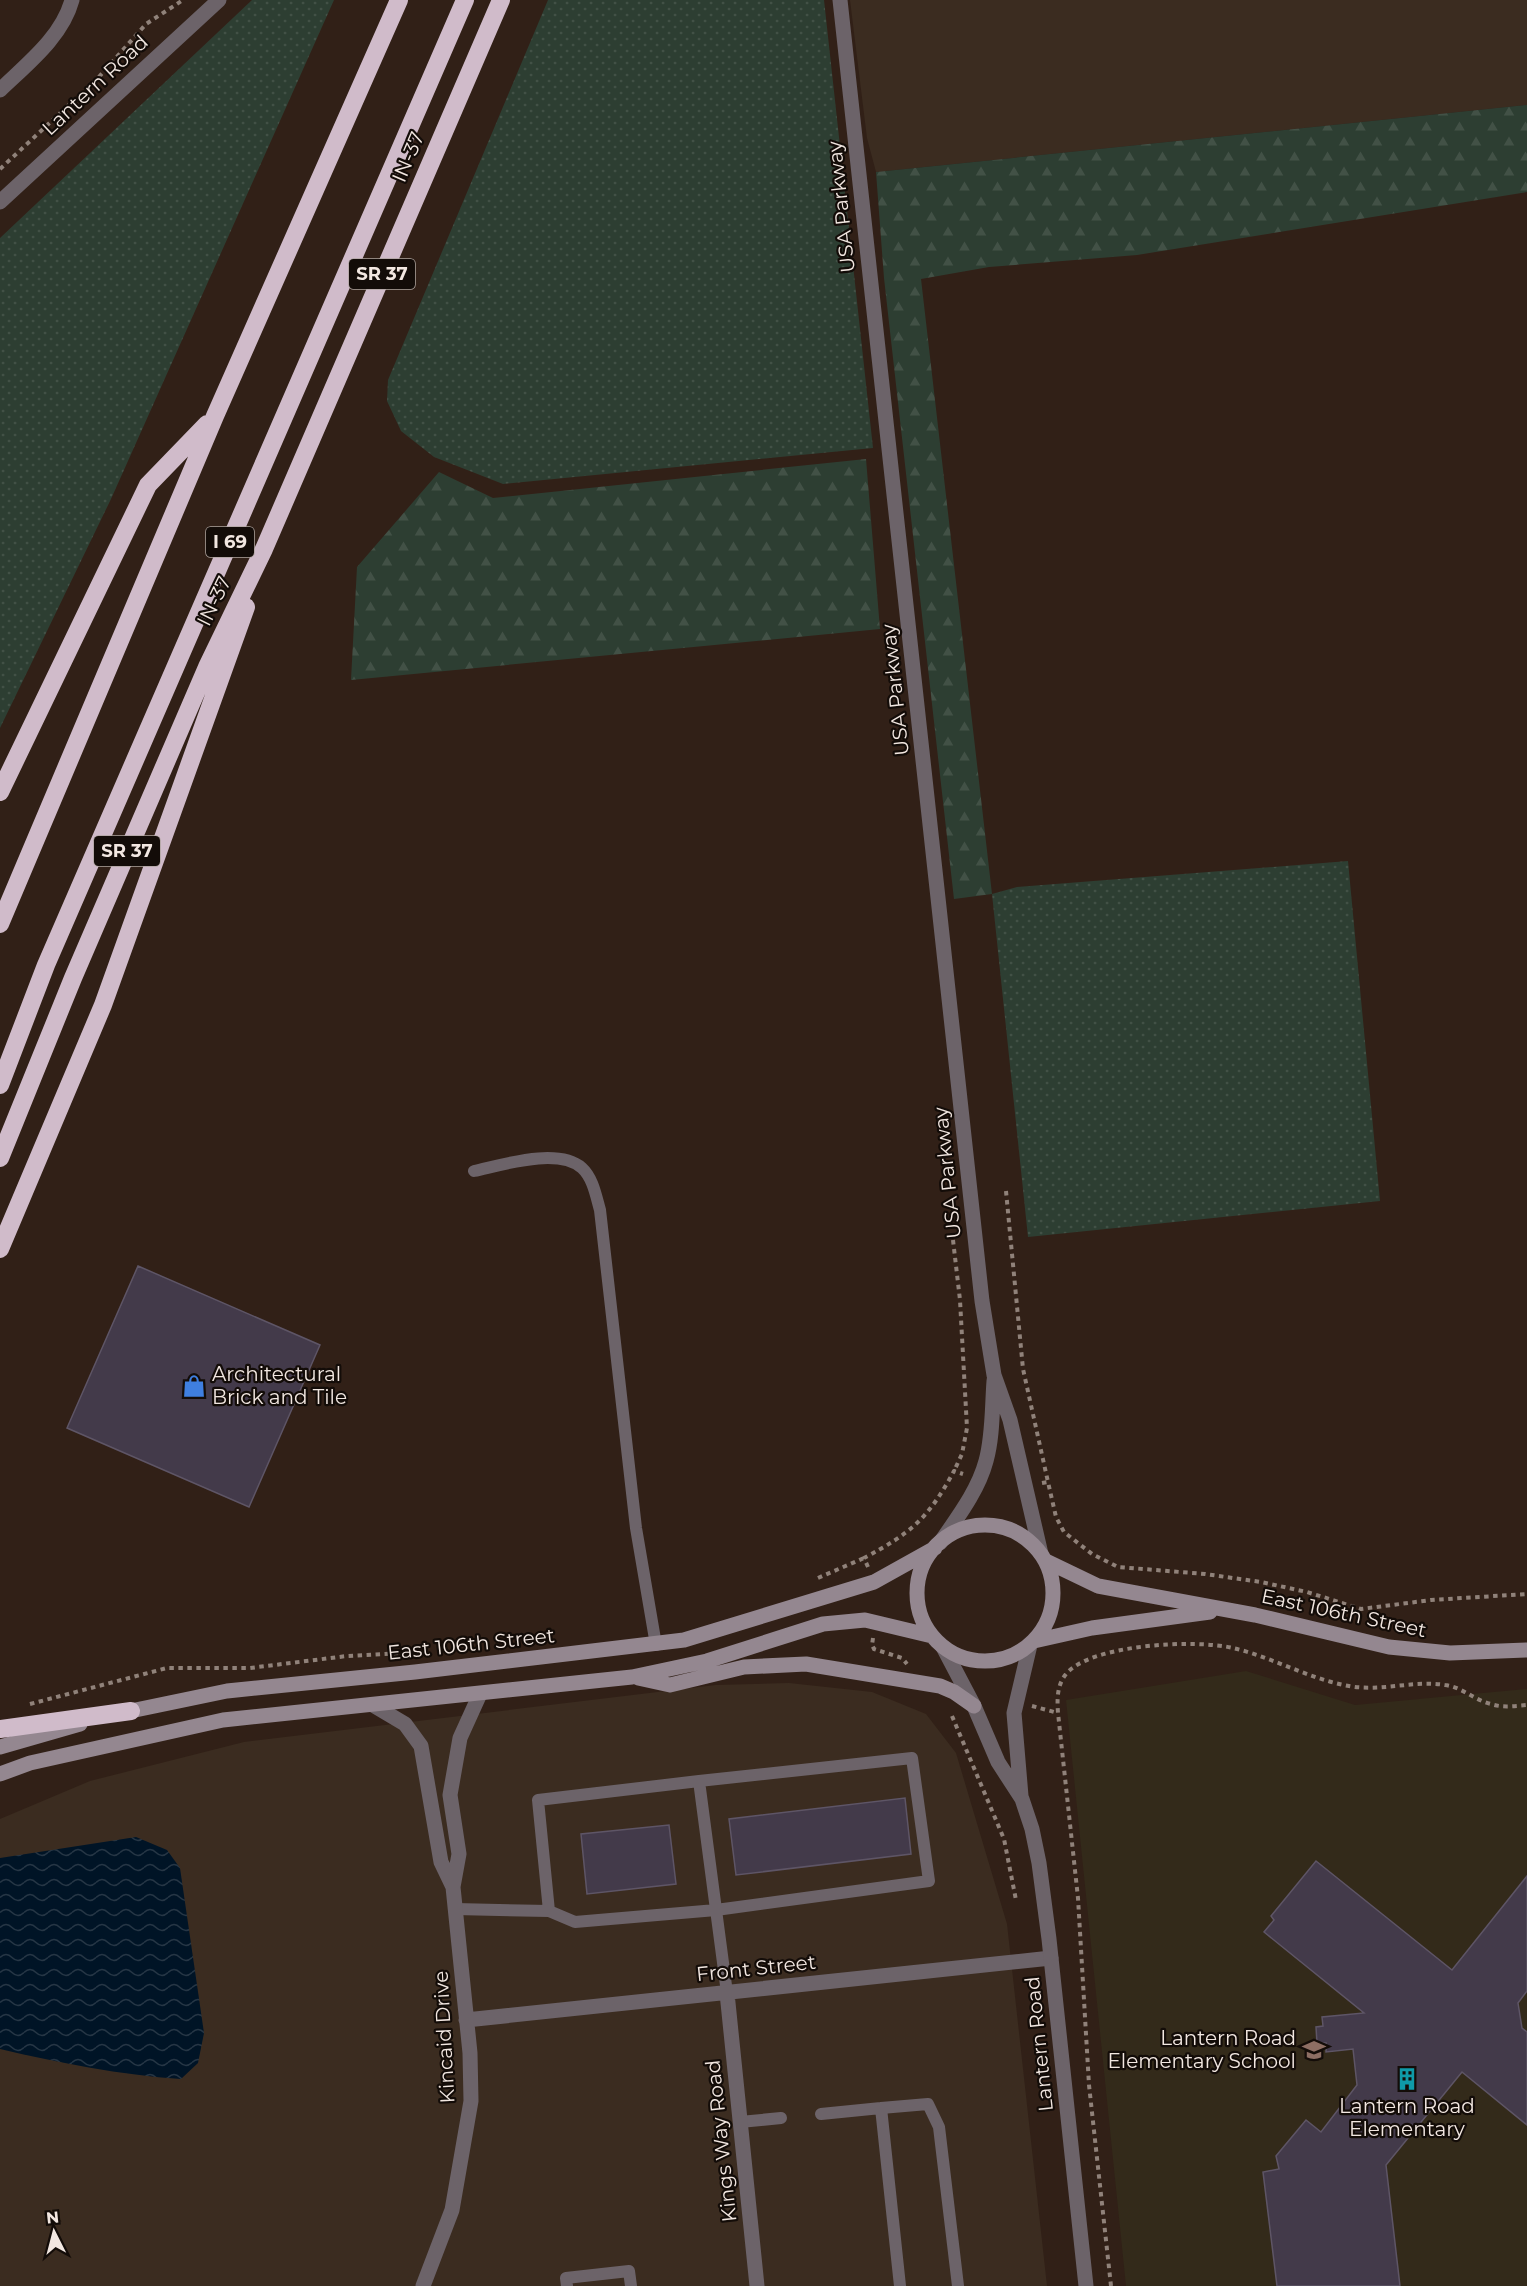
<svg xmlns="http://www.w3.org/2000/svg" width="1527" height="2286" viewBox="0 0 1527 2286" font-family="Montserrat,sans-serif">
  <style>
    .commercial { fill: #3b2c20 }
    .education { fill: #332a1a }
    .grass { fill: url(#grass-dots) }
    .forest { fill: url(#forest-firs) }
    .water { fill: url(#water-waves) }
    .building { fill: #433a4a; stroke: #5e5566; stroke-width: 1.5 }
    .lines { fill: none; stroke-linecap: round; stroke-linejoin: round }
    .path { stroke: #90827a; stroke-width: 4; stroke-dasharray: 4.5 4.5; stroke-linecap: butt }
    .service { stroke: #6c6369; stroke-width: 12 }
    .minor { stroke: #6c6369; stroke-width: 15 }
    .tertiary { stroke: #6c6369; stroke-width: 15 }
    .secondary { stroke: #948790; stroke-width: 15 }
    .motorway { stroke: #d0bbca; stroke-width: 18 }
    .labels { text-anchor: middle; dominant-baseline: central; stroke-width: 4.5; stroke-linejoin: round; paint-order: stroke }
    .shield { fill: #130c08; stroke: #afa5a0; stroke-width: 1.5 }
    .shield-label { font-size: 18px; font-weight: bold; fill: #f2e7e1 }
    .street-label { font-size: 20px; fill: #f2e7e1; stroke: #130c08 }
    .poi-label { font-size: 20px; fill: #f2e7e1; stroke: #130c08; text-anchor: start }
  </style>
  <defs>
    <pattern id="grass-dots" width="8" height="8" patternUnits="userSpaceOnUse" patternTransform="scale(1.5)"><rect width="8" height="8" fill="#2d3e32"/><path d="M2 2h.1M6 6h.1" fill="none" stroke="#425146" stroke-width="1.8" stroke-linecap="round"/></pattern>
    <pattern id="forest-firs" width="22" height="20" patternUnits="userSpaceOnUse" patternTransform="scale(1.5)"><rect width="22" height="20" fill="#2d3e32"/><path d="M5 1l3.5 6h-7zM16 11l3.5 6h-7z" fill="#425146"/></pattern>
    <pattern id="water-waves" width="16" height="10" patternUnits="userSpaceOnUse" patternTransform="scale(1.5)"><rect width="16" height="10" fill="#001426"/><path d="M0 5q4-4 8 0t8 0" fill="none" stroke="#263645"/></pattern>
  </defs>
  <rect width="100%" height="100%" fill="#312017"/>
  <path class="commercial" d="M850 0H1527V105L876 172 867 138Z
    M789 1683 872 1692 926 1714 956 1753 1007 1924 1047 2286H0V1819L90 1781 244 1742 716 1685Z"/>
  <path class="education" d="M1246 1671 1355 1705 1527 1689V2286H1126L1066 1700Z"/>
  <path class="grass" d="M252 0H334L111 499 0 728V238Z
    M548 0H824L873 448 503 484 434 457 401 431 387 401 388 380Z
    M1348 861 1380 1201 1028 1237 992 894 1017 887Z"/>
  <path class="forest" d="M1527 105V192L1137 255 989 267 921 279 992 894 954 899 884 278 876 172Z
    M866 459 880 629 351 680 357 567 439 472 493 498Z"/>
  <path class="water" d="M136 1837 167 1850 180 1868 204 2033 198 2063 181 2079C120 2075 60 2063 0 2049V1858Z"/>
  <path class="building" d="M138 1266 320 1345 249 1507 67 1428Z
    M905 1798 911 1854 736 1875 729 1819Z
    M669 1825 676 1884 587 1894 581 1834Z
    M1316 1861 1452 1970 1527 1876V1991L1518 2003 1522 2028 1527 2032V2125L1462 2072 1386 2165 1400 2286H1277L1263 2172 1279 2169 1276 2156 1306 2120 1321 2132 1357 2085 1353 2049 1326 2052V2043H1317L1316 2027 1323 2026 1322 2017 1364 2013 1264 1932 1274 1920 1271 1916Z"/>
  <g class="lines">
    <path class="path" d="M0 169 98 78 146 24 183 0
      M1006 1191 1023 1369 1048 1482
      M953 1240 960 1300 967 1428 962 1454 954 1471
      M1042 1483 1048 1482 1056 1517 1064 1532 1092 1554 1118 1567 1205 1574 1261 1582 1307 1592 1361 1609 1431 1600 1527 1594
      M868 1567 864 1558C911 1533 928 1519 954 1471L963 1474
      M818 1578 864 1558
      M873 1638 872 1645 874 1649 902 1658 907 1664
      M30 1704 167 1668H250L347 1656 404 1653
      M1032 1706 1058 1713
      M952 1716 1004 1839 1016 1900
      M1111 2286 1089 2085 1078 1898 1058 1713C1057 1699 1057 1685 1066 1674 1091 1644 1196 1639 1233 1648 1272 1657 1309 1679 1349 1686 1381 1692 1413 1680 1445 1685 1462 1687 1474 1700 1491 1704 1502 1708 1515 1706 1527 1705"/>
    <path class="service" d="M474 1171C502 1165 558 1147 582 1168 593 1178 596 1196 600 1210L636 1528 656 1645
      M455 1909 549 1911 575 1922 716 1910 929 1881 912 1758 699 1781 727 1993
      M549 1911 538 1800 699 1781
      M821 2114 881 2108
      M740 2122 781 2118
      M567 2286 566 2278 629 2271 631 2286
      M900 2286 881 2108 928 2104 939 2127 958 2286"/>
    <path class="minor" d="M0 90C27 64 62 37 72 0
      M373 1705 405 1724 421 1746 441 1862 453 1887
      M727 1993 757 2286
      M466 2020 1051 1958
      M423 2286 452 2210 471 2101 470 2053 453 1887 459 1854 450 1795 460 1738 480 1694"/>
    <path class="tertiary" d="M840 0 982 1301 994 1375 1010 1420 1041 1554
      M0 202 219 0
      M940 1543C957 1518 978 1491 986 1461 993 1436 992 1407 994 1381
      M943 1647 974 1706 998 1762 1022 1799 1032 1829 1039 1863 1049 1939 1086 2286
      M1021 1796 1014 1713 1030 1645"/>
    <path class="secondary" d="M917 1593a68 68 0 1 1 136 0a68 68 0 1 1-136 0Z
      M1046 1561 1098 1586 1255 1615 1389 1647 1450 1653 1527 1650
      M1034 1641 1092 1628 1210 1612
      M638 1678 670 1685 744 1667 806 1664 940 1686 954 1692 974 1706
      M121 1713 227 1691 415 1672 684 1640 874 1582 935 1548
      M0 1747 80 1724
      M0 1774 30 1763 223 1720 632 1677 707 1661 823 1624 865 1620 932 1636"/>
    <path class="motorway" d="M0 792 148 485 207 424
      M0 924 215 416 399 0
      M0 1085 46 965 465 0
      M0 1158 73 978 207 667 264 549 501 0
      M0 1249 103 1005 246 607
      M0 1729 131 1711"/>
  </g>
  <defs>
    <g id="shop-bare" transform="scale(1.8)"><path d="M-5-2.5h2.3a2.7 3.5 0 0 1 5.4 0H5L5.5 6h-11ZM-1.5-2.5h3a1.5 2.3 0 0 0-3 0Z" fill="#3f7fe0" stroke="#130c08" stroke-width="2.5" paint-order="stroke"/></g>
    <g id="school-bare" transform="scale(1.8)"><path d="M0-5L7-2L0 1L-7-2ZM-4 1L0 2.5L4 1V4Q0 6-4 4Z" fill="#8d6e63" stroke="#130c08" stroke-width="2.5" paint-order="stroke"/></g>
    <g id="building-bare" transform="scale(1.8)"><path d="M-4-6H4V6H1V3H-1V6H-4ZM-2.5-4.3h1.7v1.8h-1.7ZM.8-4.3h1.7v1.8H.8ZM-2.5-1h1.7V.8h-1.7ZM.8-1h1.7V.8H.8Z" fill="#0f9aa8" stroke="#130c08" stroke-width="2.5" paint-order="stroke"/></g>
  </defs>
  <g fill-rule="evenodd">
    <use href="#shop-bare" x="194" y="1386"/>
    <use href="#school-bare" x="1314" y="2050"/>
    <use href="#building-bare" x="1407" y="2079"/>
  </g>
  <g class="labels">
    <g class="shield">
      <rect x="349" y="259" width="66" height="30" rx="4.5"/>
      <rect x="206" y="527" width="48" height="30" rx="4.5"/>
      <rect x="94" y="836" width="66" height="30" rx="4.5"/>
    </g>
    <g class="shield-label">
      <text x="382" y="274">SR 37</text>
      <text x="230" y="542">I 69</text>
      <text x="127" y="851">SR 37</text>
    </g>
    <g class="street-label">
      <text transform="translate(95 85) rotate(-43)">Lantern Road</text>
      <text transform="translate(408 157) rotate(-67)">IN-37</text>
      <text transform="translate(841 207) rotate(-96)">USA Parkway</text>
      <text transform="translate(214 601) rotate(-64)">IN-37</text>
      <text transform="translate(895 690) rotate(-96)">USA Parkway</text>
      <text transform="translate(947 1173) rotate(-96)">USA Parkway</text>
      <text transform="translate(1344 1613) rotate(12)">East 106th Street</text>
      <text transform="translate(471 1644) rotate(-6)">East 106th Street</text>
      <text transform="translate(756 1968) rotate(-6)">Front Street</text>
      <text transform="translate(444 2037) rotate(-93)">Kincaid Drive</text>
      <text transform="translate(1039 2044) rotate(-96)">Lantern Road</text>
      <text transform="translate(721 2141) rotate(-96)">Kings Way Road</text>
    </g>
    <g class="poi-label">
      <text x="212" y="1374">Architectural<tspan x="212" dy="23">Brick and Tile</tspan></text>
      <text x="1296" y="2038" text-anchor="end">Lantern Road<tspan x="1296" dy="23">Elementary School</tspan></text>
      <text x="1407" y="2106" text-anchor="middle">Lantern Road<tspan x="1407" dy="23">Elementary</tspan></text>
    </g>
  </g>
  <g transform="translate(54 2232) rotate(354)" stroke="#130c08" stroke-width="4.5" paint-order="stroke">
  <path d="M0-4.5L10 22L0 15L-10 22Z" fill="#f2e7e1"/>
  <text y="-9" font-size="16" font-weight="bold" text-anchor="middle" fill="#f2e7e1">N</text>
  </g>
</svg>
